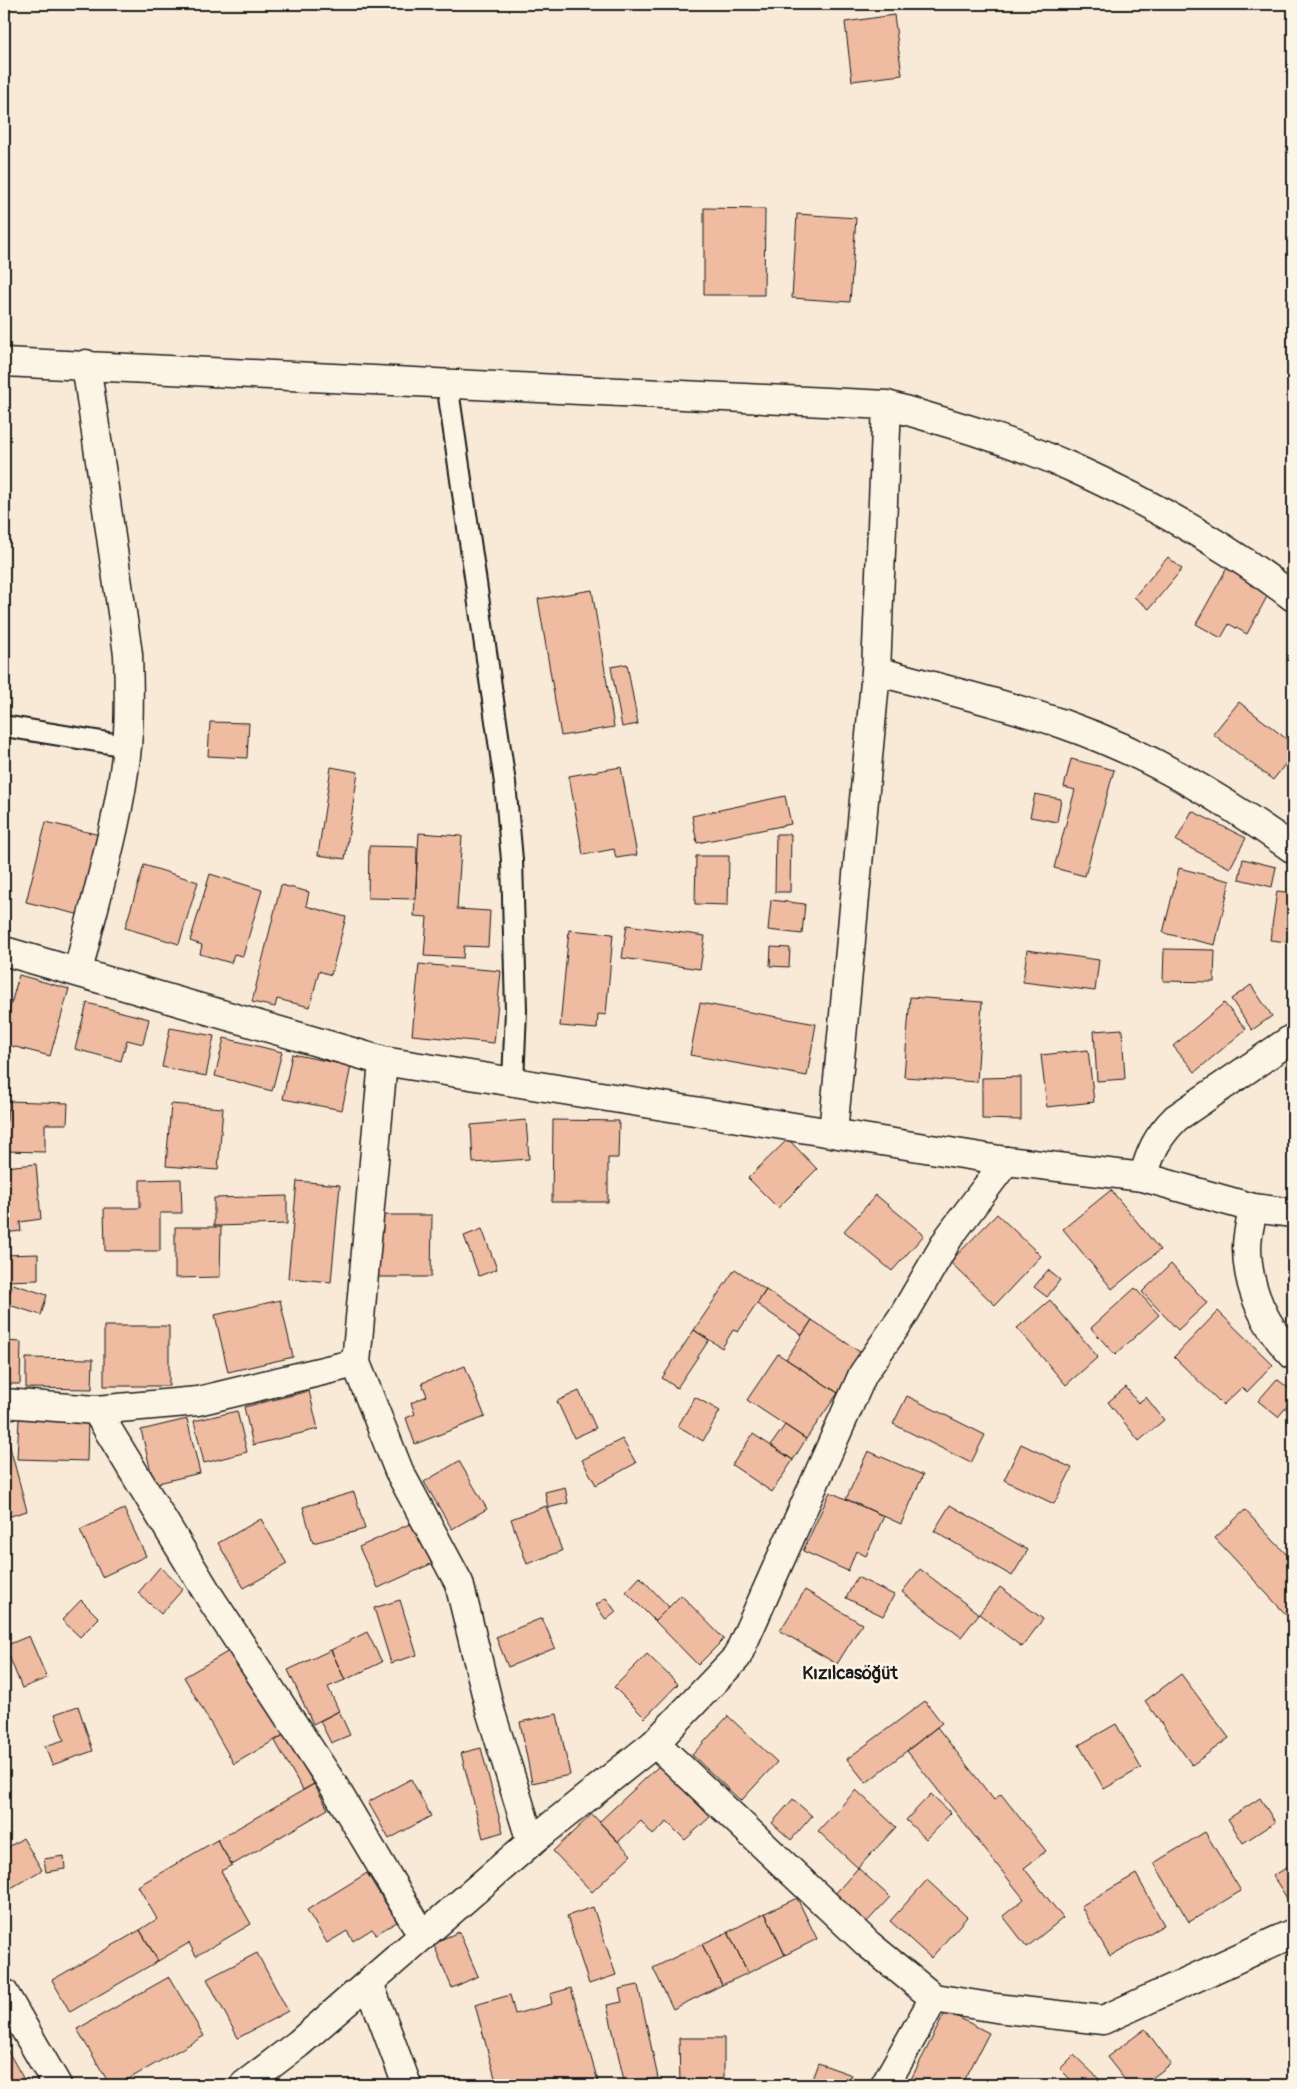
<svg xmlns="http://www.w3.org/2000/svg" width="1297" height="2089" viewBox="0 0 1297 2089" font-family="Pangolin,sans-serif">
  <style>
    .building { fill: #efbba1; stroke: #1c1c1c }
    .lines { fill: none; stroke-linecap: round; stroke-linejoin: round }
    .service-casing { stroke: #1c1c1c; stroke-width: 24 }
    .minor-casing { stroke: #1c1c1c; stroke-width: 31 }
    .tertiary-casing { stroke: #1c1c1c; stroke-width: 31 }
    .service { stroke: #fcf5e5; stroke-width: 20 }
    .minor { stroke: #fcf5e5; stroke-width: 28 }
    .tertiary { stroke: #fcf5e5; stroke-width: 28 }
    .labels { text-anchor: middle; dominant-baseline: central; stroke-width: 5; stroke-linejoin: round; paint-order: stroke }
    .district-label { font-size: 18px; font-weight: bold; fill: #1c1c1c; stroke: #fcf5e5 }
  </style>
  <rect width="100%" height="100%" fill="#f9e9d7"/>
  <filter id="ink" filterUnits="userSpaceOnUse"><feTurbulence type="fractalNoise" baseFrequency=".02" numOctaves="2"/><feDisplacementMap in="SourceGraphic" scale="10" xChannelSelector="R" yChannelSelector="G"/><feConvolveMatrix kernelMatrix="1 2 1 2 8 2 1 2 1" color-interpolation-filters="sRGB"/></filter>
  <g filter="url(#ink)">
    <path class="building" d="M894 15 902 75 852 81 845 22Z
      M704 208 765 209 764 295H704Z
      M797 214 856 218 850 302 792 298Z
      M1168 557 1182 569 1149 609 1134 597Z
      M1227 568 1270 591 1247 634 1229 624 1221 638 1196 624Z
      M592 590 614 727 561 736 538 599Z
      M627 664 638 724 622 727 611 667Z
      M1239 702 1293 744V754L1273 780 1213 734Z
      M210 722 249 723 247 758 208 756Z
      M1071 759 1114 770 1085 876 1054 868 1075 790 1064 787Z
      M331 767 358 772 345 859 318 855Z
      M621 767 637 855 616 858 614 849 583 855 569 776Z
      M1035 794 1061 799 1057 822 1030 817Z
      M785 796 791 824 697 843 692 816Z
      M1192 811 1246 838 1230 868 1176 841Z
      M46 822 104 836 85 916 26 902Z
      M419 833 462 836 457 909 490 911 488 947 464 946 463 958 424 956 427 917 414 916Z
      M776 834H791L790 892H775Z
      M369 846 417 847 416 899 368 898Z
      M696 856H729L728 905 695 904Z
      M1243 859 1276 867 1272 887 1239 879Z
      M144 865 198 882 179 944 125 928Z
      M1179 868 1230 881 1215 945 1163 933Z
      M210 874 262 890 243 956 234 954 231 963 200 954 202 945 190 941Z
      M281 885 309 892 306 906 346 917 331 975 319 971 310 1007 277 999 275 1007 252 1002Z
      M1277 891 1293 893 1287 942 1270 940Z
      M771 900 805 904 802 934 768 930Z
      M627 925 705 936 700 969 622 958Z
      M569 930 613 934 606 1015 598 1014 597 1029 560 1026Z
      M771 947 790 948 789 967 770 966Z
      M1164 949 1215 950 1214 982 1163 981Z
      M1027 950 1099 960 1095 991 1023 982Z
      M419 964 501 971 494 1043 412 1035Z
      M19 975 69 989 50 1056 4 1044V1030Z
      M1251 985 1272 1016 1252 1030 1231 999Z
      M910 997 982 1002 977 1082 904 1077Z
      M87 1003 149 1019 143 1044 127 1040 121 1061 75 1049Z
      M700 1003 816 1024 807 1076 690 1055Z
      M1224 1003 1246 1029 1195 1072 1173 1046Z
      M170 1028 214 1036 206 1076 162 1067Z
      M1122 1029 1125 1079 1097 1081 1094 1031Z
      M224 1038 282 1052 272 1091 215 1076Z
      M1088 1050 1094 1102 1047 1107 1041 1055Z
      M292 1054 351 1066 342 1110 283 1099Z
      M1021 1077V1120L982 1119V1078Z
      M8 1101 68 1103 67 1124H45V1152L4 1151V1120L7 1121Z
      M171 1104 223 1108 218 1170 166 1166Z
      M526 1120 529 1159 473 1163 471 1125Z
      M553 1120 619 1121 618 1158H608V1202H552Z
      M788 1139 817 1169 778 1208 748 1178Z
      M36 1164 41 1219 20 1222 21 1231 4 1233V1167Z
      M181 1179 182 1213H160V1251H105L104 1208H140V1180Z
      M297 1181 340 1185 331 1282 288 1278Z
      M1111 1190 1160 1250 1112 1289 1063 1229Z
      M876 1195 924 1235 892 1271 844 1231Z
      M287 1196V1224L214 1226V1198Z
      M997 1214 1041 1256 995 1305 950 1262Z
      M379 1215H432L431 1277H378Z
      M175 1227H221L220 1277 175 1278Z
      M482 1229 497 1269 479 1276 464 1236Z
      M38 1254V1280L5 1281 4 1255Z
      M1171 1264 1207 1303 1178 1330 1142 1292Z
      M735 1269 766 1290 738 1332 733 1330 722 1348 694 1330Z
      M1048 1270 1060 1280 1047 1297 1034 1287Z
      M13 1284 47 1295 41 1315 6 1304Z
      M1135 1288 1159 1315 1115 1355 1091 1328Z
      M766 1290 812 1320 802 1335 757 1304Z
      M280 1300 293 1357 228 1372 215 1315Z
      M1050 1300 1098 1357 1066 1385 1017 1328Z
      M1218 1311 1273 1365 1247 1392 1242 1387 1223 1405 1174 1357Z
      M812 1320 863 1354 838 1393 786 1359Z
      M104 1326H169V1386H104Z
      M694 1330 709 1340 677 1388 662 1378Z
      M4 1341 21 1342 20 1384H4Z
      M778 1354 838 1393 806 1439 747 1400Z
      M26 1358 93 1359 92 1389 26 1388Z
      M465 1366 485 1417 415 1444 406 1418 415 1414 411 1403 427 1396 422 1383Z
      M1277 1379 1293 1392V1399L1278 1417 1258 1401Z
      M1126 1387 1138 1403 1146 1397 1164 1420 1139 1441 1108 1402Z
      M309 1391 318 1429 253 1445 244 1407Z
      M579 1391 596 1428 574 1438 557 1401Z
      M907 1396 985 1435 971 1463 893 1424Z
      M695 1397 720 1411 703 1441 678 1426Z
      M237 1411 247 1452 204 1463 194 1421Z
      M19 1419 88 1421 87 1461 17 1459Z
      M187 1419 200 1473 154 1484 141 1430Z
      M785 1425 806 1439 793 1460 771 1445Z
      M4 1432H6L27 1511 4 1518Z
      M753 1434 793 1460 772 1492 732 1465Z
      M622 1439 636 1463 596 1485 582 1460Z
      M1021 1444 1072 1468 1054 1504 1004 1480Z
      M868 1451 923 1475 901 1524 846 1499Z
      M459 1461 487 1509 452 1529 424 1482Z
      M565 1487 568 1503 548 1508 545 1492Z
      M354 1492 365 1529 313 1543 303 1507Z
      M830 1492 884 1516 866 1556 856 1551 848 1571 803 1551Z
      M950 1505 1028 1550 1012 1576 934 1531Z
      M546 1506 562 1551 527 1564 511 1519Z
      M124 1509 146 1556 102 1577 80 1530Z
      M1245 1510 1286 1554 1293 1547V1622L1215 1538Z
      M261 1519 287 1564 244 1588 218 1543Z
      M414 1522 433 1563 378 1588 359 1547Z
      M160 1567 183 1589 161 1614 138 1593Z
      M920 1569 979 1614 961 1637 902 1592Z
      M640 1577 669 1607 655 1621 626 1592Z
      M857 1577 894 1595 883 1616 846 1598Z
      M1000 1587 1043 1619 1022 1647 979 1614Z
      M805 1590 862 1624 837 1664 780 1631Z
      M681 1595 724 1639 698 1665 655 1621Z
      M606 1598 616 1612 606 1620 596 1605Z
      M81 1600 99 1618 80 1637 62 1620Z
      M400 1600 417 1655 391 1663 374 1608Z
      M542 1618 555 1648 508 1667 496 1637Z
      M367 1632 382 1662 345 1680 331 1650Z
      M29 1636 47 1678 22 1688 5 1646Z
      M236 1647 285 1734 234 1764 184 1677Z
      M331 1650 345 1680 328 1687 339 1711 313 1724 288 1670Z
      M647 1654 678 1684 645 1718 614 1687Z
      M1181 1674 1229 1738 1192 1765 1145 1701Z
      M925 1701 942 1723 866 1783 847 1759Z
      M78 1706 93 1751 52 1765 45 1746 64 1740 55 1714Z
      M339 1711 350 1735 331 1743 320 1721Z
      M557 1714 570 1775 532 1783 520 1722Z
      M728 1716 777 1762 741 1801 692 1755Z
      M1116 1724 1141 1768 1104 1789 1079 1745Z
      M937 1727 994 1800 1001 1794 1046 1851 1024 1868 1063 1918 1027 1947 1003 1916 1024 1899 907 1751Z
      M285 1734 314 1784 303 1790 275 1741Z
      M481 1748 503 1832 483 1838 461 1753Z
      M660 1765 710 1817 685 1840 667 1822 653 1835 641 1821 618 1842 599 1822Z
      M411 1779 431 1816 389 1839 368 1802Z
      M314 1784 328 1809 232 1865 217 1840Z
      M856 1790 896 1827 858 1868 818 1831Z
      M931 1794 951 1813 926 1839 906 1820Z
      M1260 1798 1275 1822 1243 1843 1228 1819Z
      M793 1799 812 1816 791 1840 772 1823Z
      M592 1814 631 1855 592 1892 553 1851Z
      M1205 1832 1241 1891 1189 1922 1154 1863Z
      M23 1838 42 1870 11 1888 4 1876V1850Z
      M217 1840 232 1865 221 1871 251 1924 196 1956 189 1943 158 1961 140 1930 157 1919 138 1886Z
      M64 1856 65 1869 46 1872 44 1859Z
      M1293 1864V1908L1273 1876Z
      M858 1868 890 1897 865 1924 834 1895Z
      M367 1873 397 1922 376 1934 372 1929 353 1941 347 1931 327 1943 307 1910Z
      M1136 1874 1164 1925 1110 1956 1081 1906Z
      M927 1880 967 1917 931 1958 890 1921Z
      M797 1898 817 1939 785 1955 765 1913Z
      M593 1907 616 1975 589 1984 567 1916Z
      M765 1913 785 1955 748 1973 728 1932Z
      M140 1930 158 1961 70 2012 52 1980Z
      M459 1932 478 1976 452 1988 433 1943Z
      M728 1932 748 1973 722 1985 702 1944Z
      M702 1944 722 1985 673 2009 653 1968Z
      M257 1953 288 2011 238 2038 207 1979Z
      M169 1977 204 2036 118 2085H110L77 2029Z
      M638 1985 658 2078 625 2085 607 2005 622 2002 619 1989Z
      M571 1988 599 2085H497L475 2005 510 1995 515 2014 552 2004 550 1994Z
      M946 2011 989 2033 962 2085H908Z
      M1145 2029 1171 2064 1143 2085H1129L1107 2057Z
      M679 2038H724V2085H680Z
      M4 2044 27 2085H4Z
      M1074 2055 1100 2080 1095 2085H1076L1060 2069Z
      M818 2063 852 2075 848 2085H810Z"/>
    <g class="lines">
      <g class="service-casing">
        <path id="service" d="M447 383 505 783 512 860 516 1010 513 1082
          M4 726 127 746"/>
      </g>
      <g class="minor-casing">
        <path id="minor" d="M4 362 887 405C949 423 1012 441 1071 467 1148 502 1226 545 1293 597
          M876 671C938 688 1003 703 1063 724 1147 753 1222 798 1293 849
          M4 951 383 1061 1006 1161
          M78 972C95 898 120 822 127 746 130 715 129 685 128 654L86 364
          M383 1061 356 1363 399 1471 459 1583 490 1710 531 1842
          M833 1133 876 671 887 405
          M1143 1177C1151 1151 1156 1138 1176 1118L1293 1038
          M1253 1208C1251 1221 1247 1234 1247 1247 1247 1288 1265 1327 1293 1355
          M4 1403 96 1410 198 1401 356 1363
          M96 1410 211 1599 332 1783 423 1936
          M655 1743 868 1944 934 1998 996 2008 1103 2020 1293 1933
          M369 1983 407 2085
          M4 1993 57 2085
          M885 2085 934 1998"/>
      </g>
      <g class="tertiary-casing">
        <path id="tertiary" d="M244 2085 298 2044 531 1842 655 1743 737 1657 863 1374 903 1316 949 1237 1006 1161 1143 1177 1253 1208 1293 1213"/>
      </g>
      <use href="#service" class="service"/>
      <use href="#minor" class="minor"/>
      <use href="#tertiary" class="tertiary"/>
    </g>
  </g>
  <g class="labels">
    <g class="district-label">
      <text x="850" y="1673">Kızılcasöğüt</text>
    </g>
  </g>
  <rect width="1297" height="2089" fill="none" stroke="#fcf5e5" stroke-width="20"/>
  <rect x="10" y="10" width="1277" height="2069" fill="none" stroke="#1c1c1c" stroke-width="2" filter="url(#ink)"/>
</svg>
